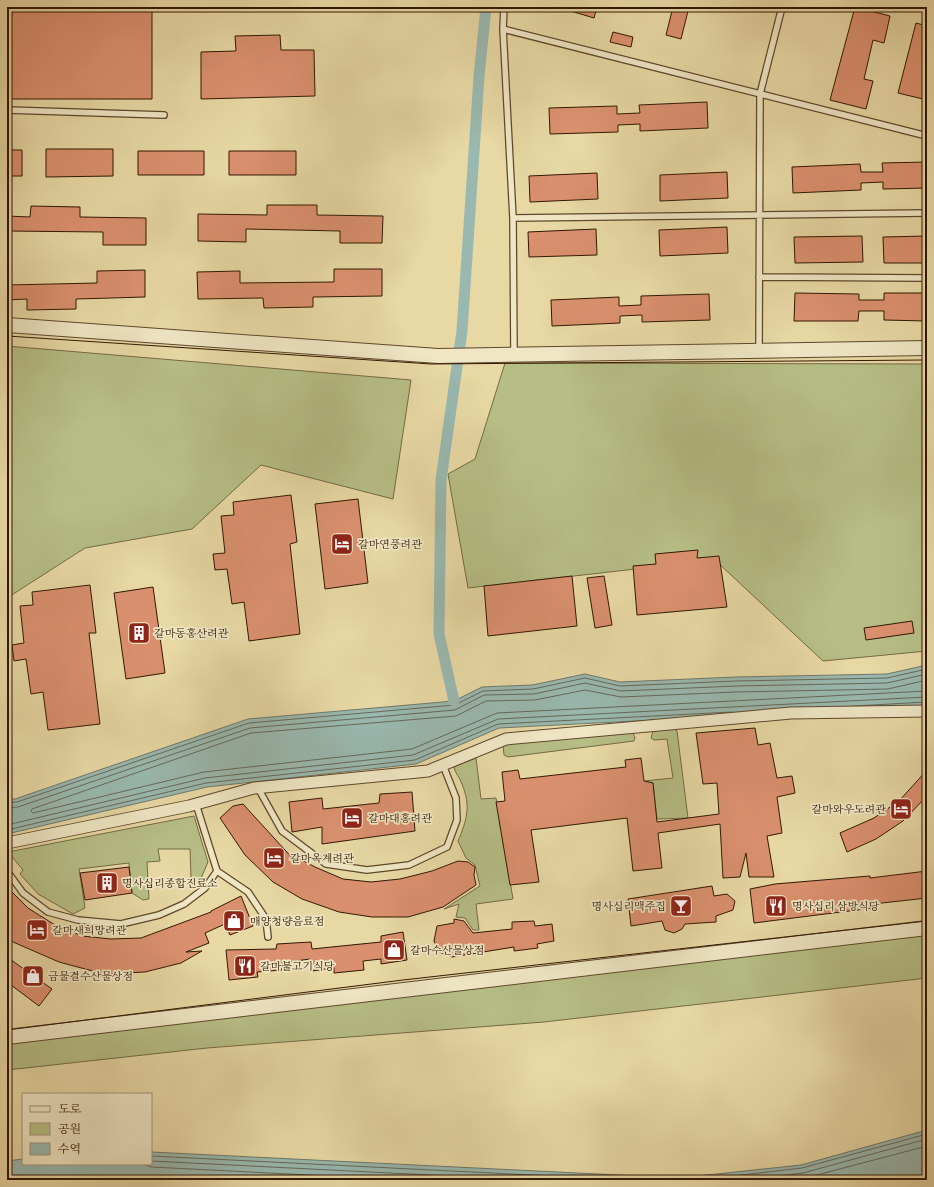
<svg xmlns="http://www.w3.org/2000/svg" width="934" height="1187" viewBox="0 0 934 1187" font-family="'IM FELL French Canon','Noto Serif KR',serif">
  <style>
    .green { fill: #b6be85; stroke: #746a44 }
    .water { fill: #99b8af; stroke: #70786a }
    .lines { fill: none; stroke-linecap: round; stroke-linejoin: round }
    .shore { stroke: #666859; stroke-width: 1 }
    .canal { stroke: #99b8af; stroke-width: 11 }
    .building { fill: #da906e; stroke: #321703 }
    .service-casing { stroke: #5f472b; stroke-width: 8 }
    .minor-casing { stroke: #5f472b; stroke-width: 13 }
    .tertiary-casing { stroke: #5f472b; stroke-width: 16 }
    .service { stroke: #efe6c4; stroke-width: 5.5 }
    .minor { stroke: #efe6c4; stroke-width: 11 }
    .tertiary { stroke: #efe6c4; stroke-width: 14 }
    .tram { stroke: #321703; stroke-width: 1 }
    .labels { text-anchor: middle; dominant-baseline: central; stroke-width: 3.5; stroke-linejoin: round; paint-order: stroke }
    .poi-label { font-size: 11px; fill: #321703; stroke: #efe6c4; text-anchor: start }
  </style>
  <rect width="100%" height="100%" fill="#e7d8a4"/>
  <filter id="stains"><feTurbulence type="fractalNoise" baseFrequency=".005" numOctaves="4"/><feColorMatrix values="0 0 0 0 .2 0 0 0 0 .09 0 0 0 0 .02 0 0 0 .5 -.17"/></filter>
  <radialGradient id="worn" r=".72"><stop offset=".6" stop-color="#630" stop-opacity="0"/><stop offset="1" stop-color="#630" stop-opacity=".3"/></radialGradient>
  <path class="green" d="M7 346 411 380 393 499 261 465 192 529 85 548 7 598Z
    M505 363 927 364V651L823 661 715 560 468 588 448 474 475 459Z
    M674 729 677 731 688 818 657 819 653 783 644 781 673 778 667 739 654 740 651 738 653 731Z
    M632 732 635 737 634 741 508 757 504 755 503 745 526 741Z
    M476 758 481 799 496 798 513 899 476 904 479 930H473L465 918 456 917 459 904 444 909 480 886 475 865 466 858 458 841C467 820 471 806 462 784 460 777 455 774 454 767Z
    M194 816 208 862 199 883 191 878 190 849H158L160 861 147 862 149 899 143 900 132 893 129 863 79 869 85 908 73 914 38 894 20 874 23 870 8 852Z
    M927 928V978L544 1022 207 1048 7 1070V1037Z"/>
  <path class="water" d="M927 665V706L499 728 416 764 207 787 7 834V799H15L248 719 454 701 482 687 532 685 585 674 620 682 736 677 887 674Z
    M927 1130V1180H7V1161L23 1159V1164H151V1152L679 1178 801 1165Z"/>
  <g class="lines">
    <path class="shore" d="M927 680 888 689 736 692 621 697 585 690 535 700 486 701 456 716 251 733 32 809 31 811 33 813 204 772 412 749 497 713 927 691
      M854 706 927 702
      M7 803 17 802 249 723 455 705 483 691 533 689 585 678 620 686 736 681 887 678 927 669
      M7 808 18 807 250 728 455 710 484 695 534 694 585 683 621 691 736 686 887 683 927 674
      M7 825 205 778 413 755 498 719 927 697
      M7 830 206 783 415 760 498 724 732 712
      M151 1156 632 1180
      M151 1161 530 1180
      M143 1164 151 1167 407 1180
      M699 1180 802 1168 927 1134
      M744 1180 803 1173 927 1139
      M798 1180 927 1146"/>
    <path class="canal" d="M454 701 439 634 441 480 462 331 479 77 486 7"/>
  </g>
  <path class="building" d="M7 7H152V99H7Z
    M564 7H597L594 18 564 9Z
    M673 7H689L681 39 666 35Z
    M855 7 890 16 884 43 873 40 864 79 873 81 866 109 830 100Z
    M916 23 927 26V62L923 77 927 78V100L898 93Z
    M613 32 633 37 631 47 610 42Z
    M280 35 281 50H314L315 96 201 99V52L236 51 235 36Z
    M707 102 708 128 640 131V124L618 125V132L550 134 549 108 617 106V114L640 113 639 105Z
    M46 149H113V176L46 177Z
    M7 150H22V176H7Z
    M138 151H204V175H138Z
    M229 151H296V175H229Z
    M927 162V188L883 189V182L861 183V190L793 193 792 167 860 164 861 172H883L882 163Z
    M727 172 728 198 660 201V175Z
    M597 173 598 199 530 202 529 176Z
    M267 205H317V215L383 216 382 243H340V231L246 229V242L198 241V214L267 215Z
    M31 206 80 207V217L146 218V245H103V232L7 231V216L30 217Z
    M727 227 728 253 660 256 659 230Z
    M596 229 597 255 529 257 528 232Z
    M862 236 863 262 795 263 794 237Z
    M927 236V263H884L883 237Z
    M334 269H382V296L313 297V307L264 308 263 298 198 299 197 272 240 271V283L334 282Z
    M145 270V297L76 299V309L27 310V299L7 300V285L97 283V271Z
    M795 293 859 294V300H884V293H927V321L884 320V311H859L858 321H794Z
    M709 294 710 320 642 322V315L620 316V323L552 326 551 300 619 297V306L641 305V296Z
    M291 495 297 542 290 544 300 634 249 641 244 602 232 604 227 569 215 570 213 554 225 553 221 516 234 515 233 502Z
    M358 499 368 583 325 589 315 504Z
    M698 550 697 558 719 556 727 607 637 615 633 566 656 564 655 554Z
    M572 576 577 626 488 636 484 586Z
    M604 576 612 625 595 628 587 578Z
    M90 585 96 633H89L100 724 48 730 43 692 31 694 26 659 14 661 12 645 24 643 20 606 33 605 32 592Z
    M153 587 165 673 126 679 114 593Z
    M912 621 914 633 866 640 864 628Z
    M755 728 758 745 770 743 777 778 792 776 795 793 777 797 782 833 767 836 774 877H749L746 853 740 877 723 878 720 824 658 833 662 868 633 871 627 818 531 830 539 882 510 885 496 802 505 801 502 772 518 770 520 779 626 767 625 760 641 758 644 781 653 783 657 822 719 814 717 783 703 784 696 733Z
    M927 770V796L903 821 876 839 847 852 840 833 874 818 899 801Z
    M412 792 415 831 322 844V827L292 832 289 802 322 798 323 809 379 803 380 794Z
    M243 804 295 861 294 856 315 867 343 879 371 882 400 879 432 871 458 861 468 862 475 867 474 875 476 885 443 907 408 917H372L339 912 302 899 273 882 245 855 220 818 233 806Z
    M129 867 132 893 85 900 80 873Z
    M927 871V898L873 904V908L754 923 750 889 775 884 870 876V878Z
    M712 886 714 896 727 894 735 901 733 910 716 916V922L685 924 682 929 674 933 665 930 662 921 631 926 628 899Z
    M7 887 28 908 55 925 82 936 111 939 141 938 211 912V911L241 896 253 926 230 935 225 924 205 933 209 943 186 952 202 951 181 963 145 972 104 974 59 962 13 942 7 937Z
    M454 919 464 921 473 933 512 929V922L534 921 535 926 552 924 554 941 537 944 538 948 514 951V947L452 957 439 952 434 941 437 926 454 923Z
    M403 932 407 960 381 964V959L363 961 364 970 334 973V968L312 971 310 959 282 963V970L257 972 258 977 229 980 226 950 276 949 277 944 311 942 312 949 381 942V936Z
    M7 957 52 989 39 1006 7 982Z"/>
  <g class="lines">
    <g class="service-casing">
      <path id="service" d="M504 7 503 29 513 218 514 354
        M503 29 927 136
        M7 110 164 115
        M513 218 927 213
        M759 277 927 278
        M759 350 760 94 782 7
        M258 788 282 831 326 864 367 870 409 865 447 847 457 820 456 798 443 765
        M196 804 217 871 248 892 266 919 268 937
        M7 871 23 893 48 912 78 920 121 924 159 915 184 904 205 888 217 871"/>
    </g>
    <g class="minor-casing">
      <path id="minor" d="M7 843 189 806 254 788 428 771 506 739 791 713 927 711"/>
    </g>
    <g class="tertiary-casing">
      <path id="tertiary" d="M7 325 438 356 927 348
        M7 1037 927 928"/>
    </g>
    <use href="#service" class="service"/>
    <use href="#minor" class="minor"/>
    <use href="#tertiary" class="tertiary"/>
    <path class="tram" d="M7 336 431 364 927 360
      M7 1030 403 980 927 921"/>
  </g>
  <defs>
    <g id="hotel-square" transform="scale(1.15)"><rect x="-9" y="-9" width="18" height="18" rx="4" fill="#8f2418" stroke="#efe6c4"/><path d="M-6-4.5h1.5V1H6V5H4.5V3h-9V5H-6ZM-4 0a1.8 1.8 0 1 1 3.6 0ZM.5 0V-2.5h3Q6-2.5 6 0Z" fill="#fff"/></g>
    <g id="building-square" transform="scale(1.15)"><rect x="-9" y="-9" width="18" height="18" rx="4" fill="#8f2418" stroke="#efe6c4"/><path d="M-4-6H4V6H1V3H-1V6H-4ZM-2.5-4.3h1.7v1.8h-1.7ZM.8-4.3h1.7v1.8H.8ZM-2.5-1h1.7V.8h-1.7ZM.8-1h1.7V.8H.8Z" fill="#fff"/></g>
    <g id="bar-square" transform="scale(1.15)"><rect x="-9" y="-9" width="18" height="18" rx="4" fill="#8f2418" stroke="#efe6c4"/><path d="M-6-5H6L.8 .8V4.5H3.5V6h-7V4.5H-.8V.8Z" fill="#fff"/></g>
    <g id="restaurant-square" transform="scale(1.15)"><rect x="-9" y="-9" width="18" height="18" rx="4" fill="#8f2418" stroke="#efe6c4"/><path d="M-5-6h1v4h1v-4h1v4h1v-4h1v5L-1.5 .5V6h-2V.5L-5-1ZM5-6V6H3V1.5H1.5Q1.5-4 5-6Z" fill="#fff"/></g>
    <g id="shop-square" transform="scale(1.15)"><rect x="-9" y="-9" width="18" height="18" rx="4" fill="#8f2418" stroke="#efe6c4"/><path d="M-5-2.5h2.3a2.7 3.5 0 0 1 5.4 0H5L5.5 6h-11ZM-1.5-2.5h3a1.5 2.3 0 0 0-3 0Z" fill="#fff"/></g>
  </defs>
  <g fill-rule="evenodd">
    <use href="#hotel-square" x="342" y="544"/>
    <use href="#building-square" x="139" y="633"/>
    <use href="#hotel-square" x="901" y="809"/>
    <use href="#hotel-square" x="352" y="818"/>
    <use href="#hotel-square" x="274" y="858"/>
    <use href="#building-square" x="107" y="883"/>
    <use href="#bar-square" x="681" y="906"/>
    <use href="#restaurant-square" x="776" y="906"/>
    <use href="#shop-square" x="234" y="921"/>
    <use href="#hotel-square" x="37" y="930"/>
    <use href="#shop-square" x="394" y="950"/>
    <use href="#restaurant-square" x="245" y="966"/>
    <use href="#shop-square" x="33" y="976"/>
  </g>
  <g class="labels">
    <g class="poi-label">
      <text x="358" y="544">갈마연풍려관</text>
      <text x="154" y="633">갈마동홍산려관</text>
      <text x="886" y="809" text-anchor="end">갈마와우도려관</text>
      <text x="368" y="818">갈마대홍려관</text>
      <text x="290" y="858">갈마옥계려관</text>
      <text x="122" y="883">명사십리종합진료소</text>
      <text x="666" y="906" text-anchor="end">명사십리맥주집</text>
      <text x="792" y="906">명사십리 삼방식당</text>
      <text x="250" y="921">매양청량음료점</text>
      <text x="52" y="930">갈마새희망려관</text>
      <text x="410" y="950">갈마수산물상점</text>
      <text x="260" y="966">갈마불고기식당</text>
      <text x="48" y="976">금물결수산물상점</text>
    </g>
  </g>
  <rect width="934" height="1187" fill="none" stroke="#e7d8a4" stroke-width="24"/>
  <rect x="8" y="8" width="918" height="1171" fill="none" stroke="#321703" stroke-width="2"/>
  <rect x="12" y="12" width="910" height="1163" fill="none" stroke="#321703"/>
  <rect x="22" y="1093" width="130" height="72" fill="#efe6c4" stroke="#a39377"/>
  <rect x="30" y="1106" width="20" height="6" fill="#efe6c4" stroke="#a39377"/>
  <text x="58" y="1113" font-size="12" fill="#321703">도로</text>
  <rect x="30" y="1123" width="20" height="12" fill="#b6be85" stroke="#a39377"/>
  <text x="58" y="1133" font-size="12" fill="#321703">공원</text>
  <rect x="30" y="1143" width="20" height="12" fill="#99b8af" stroke="#a39377"/>
  <text x="58" y="1153" font-size="12" fill="#321703">수역</text>
  <rect width="100%" height="100%" filter="url(#stains)"/>
  <rect width="100%" height="100%" fill="url(#worn)"/>
</svg>
